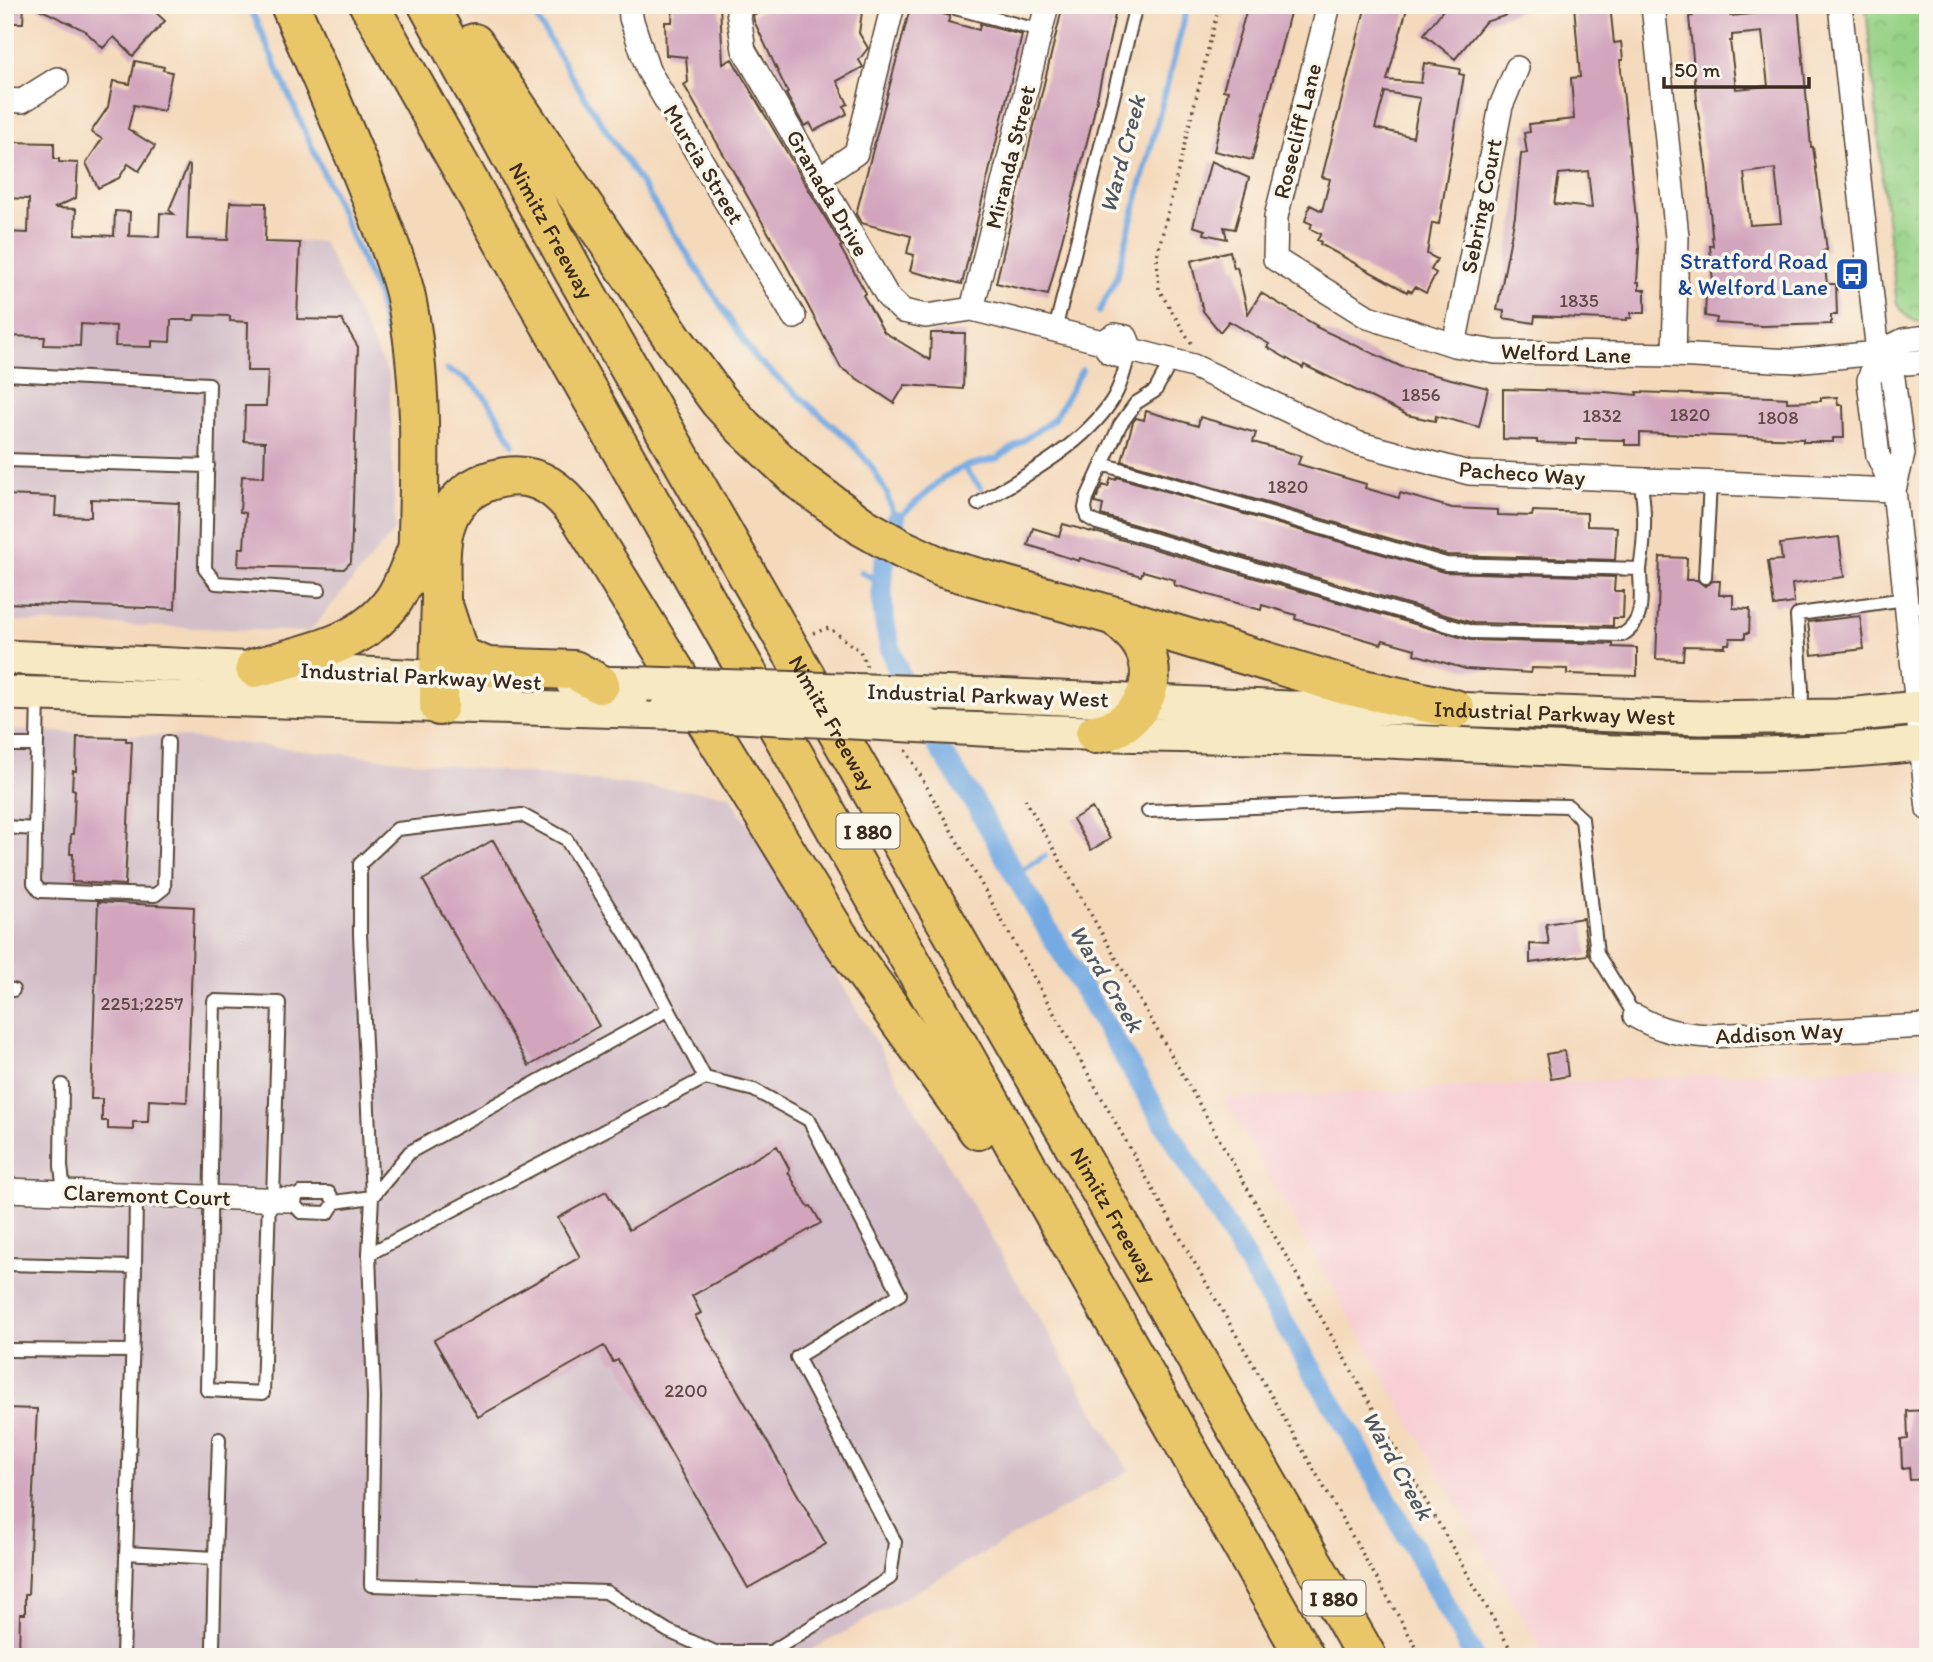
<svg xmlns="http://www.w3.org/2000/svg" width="1933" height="1662" viewBox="0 0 1933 1662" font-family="Itim,sans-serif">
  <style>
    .built { fill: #f7cfd4 }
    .industrial { fill: #d2bdc8 }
    .park { fill: url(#park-crowns); stroke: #687e52; stroke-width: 2 }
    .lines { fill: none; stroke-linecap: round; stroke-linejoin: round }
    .stream { stroke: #74aae2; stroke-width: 6 }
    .canal { stroke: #74aae2; stroke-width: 21 }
    .building { fill: #d2a5bd; fill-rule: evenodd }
    .service-casing { stroke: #574436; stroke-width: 16 }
    .minor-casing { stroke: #574436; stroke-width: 26 }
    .secondary-casing { stroke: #574436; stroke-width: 37 }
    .motorway-casing { stroke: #574436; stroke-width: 42 }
    .path { stroke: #574436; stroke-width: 3.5; stroke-dasharray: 2 5; stroke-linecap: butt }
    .service { stroke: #fff; stroke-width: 12 }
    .minor { stroke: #fff; stroke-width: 23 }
    .secondary { stroke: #f6e9c3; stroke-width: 33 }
    .motorway { stroke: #e9c769; stroke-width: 38 }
    .secondary-bridge-casing { stroke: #574436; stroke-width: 37; stroke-linecap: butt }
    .secondary-bridge { stroke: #f6e9c3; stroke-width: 33 }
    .labels { text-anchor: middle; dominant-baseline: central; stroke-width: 7; stroke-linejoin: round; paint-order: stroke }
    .number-label { font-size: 19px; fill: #614946 }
    .shield { fill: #fbf7ec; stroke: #75685c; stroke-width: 2 }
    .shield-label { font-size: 21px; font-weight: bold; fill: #3b2a1e }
    .street-label { font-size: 23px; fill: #3b2a1e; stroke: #fbf7ec }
    .transit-label { font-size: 23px; fill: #164399; stroke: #fbf7ec; text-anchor: end }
    .water-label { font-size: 24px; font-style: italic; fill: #4f5763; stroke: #fbf7ec }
  </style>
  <defs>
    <pattern id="park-crowns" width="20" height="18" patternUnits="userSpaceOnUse" patternTransform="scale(1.75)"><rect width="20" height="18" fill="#96d286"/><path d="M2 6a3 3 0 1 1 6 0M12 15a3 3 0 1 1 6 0" fill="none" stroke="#82b473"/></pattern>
  </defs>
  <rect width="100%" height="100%" fill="#fbf7ec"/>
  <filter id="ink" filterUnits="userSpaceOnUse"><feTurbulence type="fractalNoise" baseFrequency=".0143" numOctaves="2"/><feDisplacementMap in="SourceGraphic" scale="14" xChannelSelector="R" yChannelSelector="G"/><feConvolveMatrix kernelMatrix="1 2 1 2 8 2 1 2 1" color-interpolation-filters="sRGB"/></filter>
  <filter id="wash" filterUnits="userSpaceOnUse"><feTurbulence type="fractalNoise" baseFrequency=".00686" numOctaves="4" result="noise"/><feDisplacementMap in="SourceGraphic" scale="28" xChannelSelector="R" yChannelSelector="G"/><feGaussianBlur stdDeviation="1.57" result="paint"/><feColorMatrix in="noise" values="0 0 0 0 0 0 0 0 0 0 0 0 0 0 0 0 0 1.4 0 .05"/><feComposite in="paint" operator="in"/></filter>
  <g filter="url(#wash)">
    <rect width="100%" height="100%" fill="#f4d9bb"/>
    <path class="built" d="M1928 1064V1657H1545L1224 1099Z"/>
    <path class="industrial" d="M5 227 323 242 389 376 395 530 309 632 5 621Z
      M5 730 171 736 730 795 1129 1471 800 1657H5Z"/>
    <path class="park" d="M1866 5H1928V322C1912 324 1905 316 1897 304L1883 184Z"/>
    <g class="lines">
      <path class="stream" d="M249 5 378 296 385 332
        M529 5 576 84 756 359 848 439 872 467 887 494 895 521 944 477 963 467 998 458 1054 419 1082 370
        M1099 312 1116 279 1188 5
        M447 370C483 382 496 413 513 444
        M963 467 981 488
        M861 572 881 582
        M1015 875 1045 856"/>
      <path class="canal" d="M895 521C890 541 882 563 882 584 880 662 923 725 965 787 983 815 999 846 1015 875L1353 1438 1474 1657"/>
    </g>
    <g id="blocks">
      <path class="building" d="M5 5H24L23 23H5Z
        M31 5H148L165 21 133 56 114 37 103 48 84 30Z
        M673 5H720L723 64 732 59 842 246 840 247 866 293 863 295 884 332 930 360 931 333H965L963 389 905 385 894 403 841 368 781 255 684 85 688 82 686 57 666 55 665 22H672Z
        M772 5H863L859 33 868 48 859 60 863 67 837 81 848 104 844 106 847 114 814 131 810 123 804 126 786 94 788 93 754 21 753 15Z
        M1063 5H1117L1092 122 1048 295 996 283Z
        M1251 5H1292L1252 160 1214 151 1228 91 1223 90 1247 9 1250 10Z
        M1366 5H1408L1387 80 1421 83 1424 63 1460 69 1459 74 1464 75 1439 224 1432 223 1427 254 1437 259 1431 270 1436 273 1426 293 1415 287 1412 292 1408 290 1407 292 1320 244 1321 242 1317 240 1321 234 1310 229 1312 224 1305 221 1310 205 1322 211 1330 179 1322 177ZM1385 92 1420 98 1413 137 1375 128Z
        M1447 5H1526V9L1485 22 1455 59 1424 34Z
        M1574 5H1610L1614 43 1621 42 1623 60H1620L1639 248 1637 282H1639V290H1645V313H1631V318H1627V320L1535 316 1534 323 1503 318 1504 311 1497 310 1515 216 1521 154 1527 153 1524 133 1530 132 1529 124 1574 119 1571 78 1580 77ZM1588 171 1592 208 1554 204 1559 174Z
        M1695 5 1728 6 1730 16 1761 13 1760 5H1798L1811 147H1813L1827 250 1823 251 1827 284H1836L1837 315H1831V324L1762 326 1716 323 1717 318 1705 316 1706 294H1710V283H1713L1710 246H1713L1706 166 1696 100H1697L1689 17 1693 16ZM1762 32 1768 86 1736 89 1730 41H1732V35ZM1775 169 1781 223 1750 225 1744 173Z
        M915 6 950 16 948 22 979 30 980 24 1022 35 962 284 910 271 914 255 907 253 911 236 861 223 856 214 909 12 914 13Z
        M135 61 164 67 163 70 172 72 164 111 134 105 128 129 155 146 139 171 128 164 119 178 98 188 86 163 102 139 91 132 108 107 113 81 130 84Z
        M5 142 54 143V159H59V162L78 163 76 198 54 208 76 209 75 234 114 236 115 211 130 212 129 236 159 237 160 213 174 214 169 210 188 165 190 166 187 239 228 240 230 202 266 203 265 242 300 243 297 319 342 320 358 347 351 562 344 569 238 566 239 548H244L246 513 240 512 242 476 264 477 265 442 244 441 245 406H266L268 371H247L248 322 230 321V316L195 315 194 320H171L170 342 152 341V347L115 346 116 326 81 324 80 346 44 345 45 337 5 336V232L28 233 29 199 5 198Z
        M1211 161 1249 178 1235 229 1224 227 1227 239 1204 234 1205 230 1193 226Z
        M1230 251 1234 268 1237 267 1248 314 1261 293 1317 326 1316 327 1402 367 1488 388 1479 427 1436 416 1435 421 1407 415 1304 365 1303 368 1267 347 1269 344 1229 321 1220 332 1203 311 1191 261Z
        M1503 389 1605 392 1637 395V392L1771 397 1787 398V402L1821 401V398L1837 397 1838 405H1843L1844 438H1833V442H1803V439L1640 433V445H1625V440L1576 439V444L1537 443V440L1503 439Z
        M1146 411 1198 426 1200 417 1256 433 1253 442 1301 456 1298 464 1366 484 1365 488 1399 498 1400 493 1452 508 1498 510V515L1532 516 1533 511 1587 513V526L1617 527 1615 560 1447 555 1122 461 1133 422 1136 418 1144 420Z
        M1117 477 1444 572 1615 577 1614 591H1624L1623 618H1613V626L1473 623 1101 515 1103 505 1095 503V501L1103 485 1108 487 1111 478 1116 480Z
        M5 495 56 497 55 516 91 517V499L179 503 175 609 5 603Z
        M1063 524 1095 533V532L1470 640 1613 644V647L1637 648V676L1567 674V669L1532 668 1531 673 1466 669 1414 654 1415 649 1383 640 1381 644 1295 619 1296 615 1262 605 1261 610 1174 585 1175 580 1143 571 1141 576 1080 558 1079 561 1028 545 1033 528 1059 536Z
        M1839 537 1844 577 1792 584 1794 603 1774 606 1768 561 1782 560 1780 544Z
        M1660 557 1687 558 1686 580H1697L1705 586 1713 581H1720L1719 595H1733V608L1750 609 1749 633H1745V638H1730L1729 644H1725V647L1684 646 1683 660 1656 659Z
        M1860 616 1864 649 1812 655 1808 622Z
        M77 737 126 738V741H132L125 885 72 882 73 854H70L71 834H73L75 790 72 789 73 771H76Z
        M1092 808 1110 839 1091 850 1073 819Z
        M493 840 599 1026 529 1066 423 880Z
        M98 902 194 907 187 1102 149 1100 148 1122H133V1130L108 1129V1121H102V1099H91Z
        M1583 918 1588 955 1530 963V944L1549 945 1546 924Z
        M1565 1051 1568 1076 1551 1079 1546 1054Z
        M777 1146 790 1170 788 1172 808 1207 811 1206 821 1223 692 1296 701 1313 695 1316 826 1544 748 1588 618 1360 613 1362 604 1346 478 1417 434 1340 580 1257 558 1218 606 1191 629 1230Z
        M5 1408 37 1409 28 1594H25V1614H20L19 1655H5Z
        M1928 1410V1479L1910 1480 1909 1468 1902 1469 1901 1440 1908 1439 1907 1411Z"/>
    </g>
  </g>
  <g filter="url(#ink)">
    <use href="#blocks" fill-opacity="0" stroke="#574436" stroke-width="2"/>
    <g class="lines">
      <g class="service-casing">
        <path id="service" d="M944 5 1041 31
          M1055 330 1136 5
          M5 374 209 384 205 569 216 583 319 590
          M5 460 208 466
          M1102 464 1446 564 1640 569C1640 593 1647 621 1622 635L1472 632 1097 523 1087 517 1085 508 1087 498 1120 425 1136 403 1155 391 1172 360
          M978 504C1023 477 1082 446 1111 402 1121 387 1125 368 1130 351
          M1640 569C1645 539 1646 509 1640 480
          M1705 577 1710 483
          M1906 608 1928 607
          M38 695 34 883 40 891 155 895 164 888 168 742
          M1801 716 1802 690 1797 616 1799 614 1905 599
          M5 745H36
          M1148 811 1384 802 1568 806 1582 819 1597 954 1635 1016
          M522 815 566 839 643 961 705 1078 754 1090 809 1120 900 1294 797 1357 895 1542 890 1578 771 1652H715L668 1631 606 1592 371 1585 374 1397 369 1254 372 1197 360 934V864L397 829Z
          M5 827 35 829
          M5 989 13 990
          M62 1085 61 1166 64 1192
          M301 1193H329L335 1202 328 1213 301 1212 290 1200Z
          M269 1199 263 1393 207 1390 214 1001 279 1003 273 1199
          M335 1202 372 1197 410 1152 669 1009
          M369 1254 705 1078
          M5 1264 135 1267 136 1195
          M5 1350 133 1351
          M126 1553 215 1558 219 1439
          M213 1646 215 1558
          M123 1657 135 1267"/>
      </g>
      <g class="minor-casing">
        <path id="minor" d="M630 5 631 18 648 70 794 317
          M739 5 738 11 744 50 888 297 903 311 926 316 972 309 1102 342 1115 335 1126 337 1131 350
          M1329 5 1276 217 1275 259 1368 317 1454 345 1495 352 1674 355 1794 361 1878 353 1907 363 1928 361
          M1653 5 1677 237 1674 355
          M1840 5 1878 353 1893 378 1903 454 1894 490 1928 809
          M5 100 22 101 57 79
          M820 178 856 153 893 5
          M972 309 1047 5
          M1102 342 1110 353 1120 356 1131 350 1193 366 1357 443 1469 473 1894 490
          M1454 345 1501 106 1517 68
          M1878 353 1869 380 1878 456 1894 490
          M1878 353 1904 340 1928 337
          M1635 1016C1661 1031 1679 1034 1709 1036L1928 1026
          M5 1190 290 1200"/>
      </g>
      <g class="secondary-casing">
        <g id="secondary">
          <path d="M5 657 512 681"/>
          <path d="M573 683 648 684"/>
          <path d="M5 693 665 712"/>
          <path id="s1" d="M993 695 1289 708H1421L1700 718 1838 716 1928 707"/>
          <path d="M928 726C1082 736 1235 735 1388 741 1513 746 1639 756 1764 754 1819 753 1873 749 1928 743"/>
        </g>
      </g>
      <g class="motorway-casing">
        <g id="motorway">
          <path d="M290 5C319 74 351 142 377 212 387 238 398 265 405 293 425 386 419 479 417 574"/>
          <path d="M369 5 1305 1657"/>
          <path id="s2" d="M428 5 573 270 1367 1657"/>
          <path d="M474 43 674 340 719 401 744 428 800 481 863 527 902 549 943 568 1115 616 1345 685 1455 709"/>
          <path d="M445 611 458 651 463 657 487 667 574 670 600 684"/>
          <path d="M255 668C304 654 361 646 393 601 404 585 410 566 418 547"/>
          <path d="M439 706C439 671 440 635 441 599 441 571 437 535 452 510 463 491 483 481 505 477 539 472 561 491 580 517L839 937 978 1130"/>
          <path d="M1095 734C1139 728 1167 678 1138 639 1132 631 1123 624 1115 616"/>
        </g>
      </g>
      <path class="path" d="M1191 343 1159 290 1157 256 1219 5
        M813 633 829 628 860 651 867 667
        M906 750 1186 1248 1422 1657
        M1025 799 1515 1657"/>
      <use href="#service" class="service"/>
      <use href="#minor" class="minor"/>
      <use href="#secondary" class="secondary"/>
      <use href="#motorway" class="motorway"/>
      <g class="secondary-bridge-casing">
        <path id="secondary-bridge" d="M648 684 993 695
          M665 712 928 726"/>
      </g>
      <use href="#secondary-bridge" class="secondary-bridge"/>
    </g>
  </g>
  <defs>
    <g id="bus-square" transform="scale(1.75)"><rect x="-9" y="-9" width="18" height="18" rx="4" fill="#1a4fb4" stroke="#fbf7ec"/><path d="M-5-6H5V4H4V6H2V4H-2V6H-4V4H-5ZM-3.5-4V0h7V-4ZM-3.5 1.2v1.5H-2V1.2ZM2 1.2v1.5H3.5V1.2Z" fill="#fff"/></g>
  </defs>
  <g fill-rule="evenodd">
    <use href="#bus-square" x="1852" y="274"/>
  </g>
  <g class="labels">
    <g class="number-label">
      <text x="1579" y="300">1835</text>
      <text x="1421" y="394">1856</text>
      <text x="1690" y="414">1820</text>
      <text x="1602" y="415">1832</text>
      <text x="1778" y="417">1808</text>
      <text x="1288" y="486">1820</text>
      <text x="142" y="1003">2251;2257</text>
      <text x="686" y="1390">2200</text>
    </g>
    <g class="shield">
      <rect x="836.5" y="813.5" width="63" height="35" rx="5"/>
      <rect x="1302.5" y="1580.5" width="63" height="35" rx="5"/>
    </g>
    <g class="shield-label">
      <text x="868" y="831">I 880</text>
      <text x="1334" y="1598">I 880</text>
    </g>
    <g class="street-label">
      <text transform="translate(1297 131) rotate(-76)">Rosecliff Lane</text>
      <text transform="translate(1010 157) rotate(-76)">Miranda Street</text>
      <text transform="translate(704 164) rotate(59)">Murcia Street</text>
      <text transform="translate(828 193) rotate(60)">Granada Drive</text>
      <text transform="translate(1481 206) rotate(-79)">Sebring Court</text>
      <text stroke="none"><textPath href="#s2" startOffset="257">Nimitz Freeway</textPath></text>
      <text transform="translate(1566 353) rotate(2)">Welford Lane</text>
      <text transform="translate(1522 473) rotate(4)">Pacheco Way</text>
      <text transform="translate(421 676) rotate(3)">Industrial Parkway West</text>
      <text transform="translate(988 695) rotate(2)">Industrial Parkway West</text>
      <text stroke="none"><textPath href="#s1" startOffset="562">Industrial Parkway West</textPath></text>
      <text stroke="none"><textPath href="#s2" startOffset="824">Nimitz Freeway</textPath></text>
      <text transform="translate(1779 1033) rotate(-3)">Addison Way</text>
      <text transform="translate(147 1195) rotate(2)">Claremont Court</text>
      <text stroke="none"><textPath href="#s2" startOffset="1391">Nimitz Freeway</textPath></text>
    </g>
    <g class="transit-label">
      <text x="1828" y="261">Stratford Road<tspan x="1828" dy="26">&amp; Welford Lane</tspan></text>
    </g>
    <g class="water-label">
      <text transform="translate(1122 154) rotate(-75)">Ward Creek</text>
      <text transform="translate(1107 978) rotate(59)">Ward Creek</text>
      <text transform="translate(1398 1465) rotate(61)">Ward Creek</text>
    </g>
  </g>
  <rect width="1933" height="1662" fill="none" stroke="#fbf7ec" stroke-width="28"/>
  <path d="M1664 77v10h145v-10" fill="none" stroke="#3b2a1e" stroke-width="3.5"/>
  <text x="1674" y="77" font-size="21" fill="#3b2a1e" stroke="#fbf7ec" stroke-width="5" paint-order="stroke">50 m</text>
</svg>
